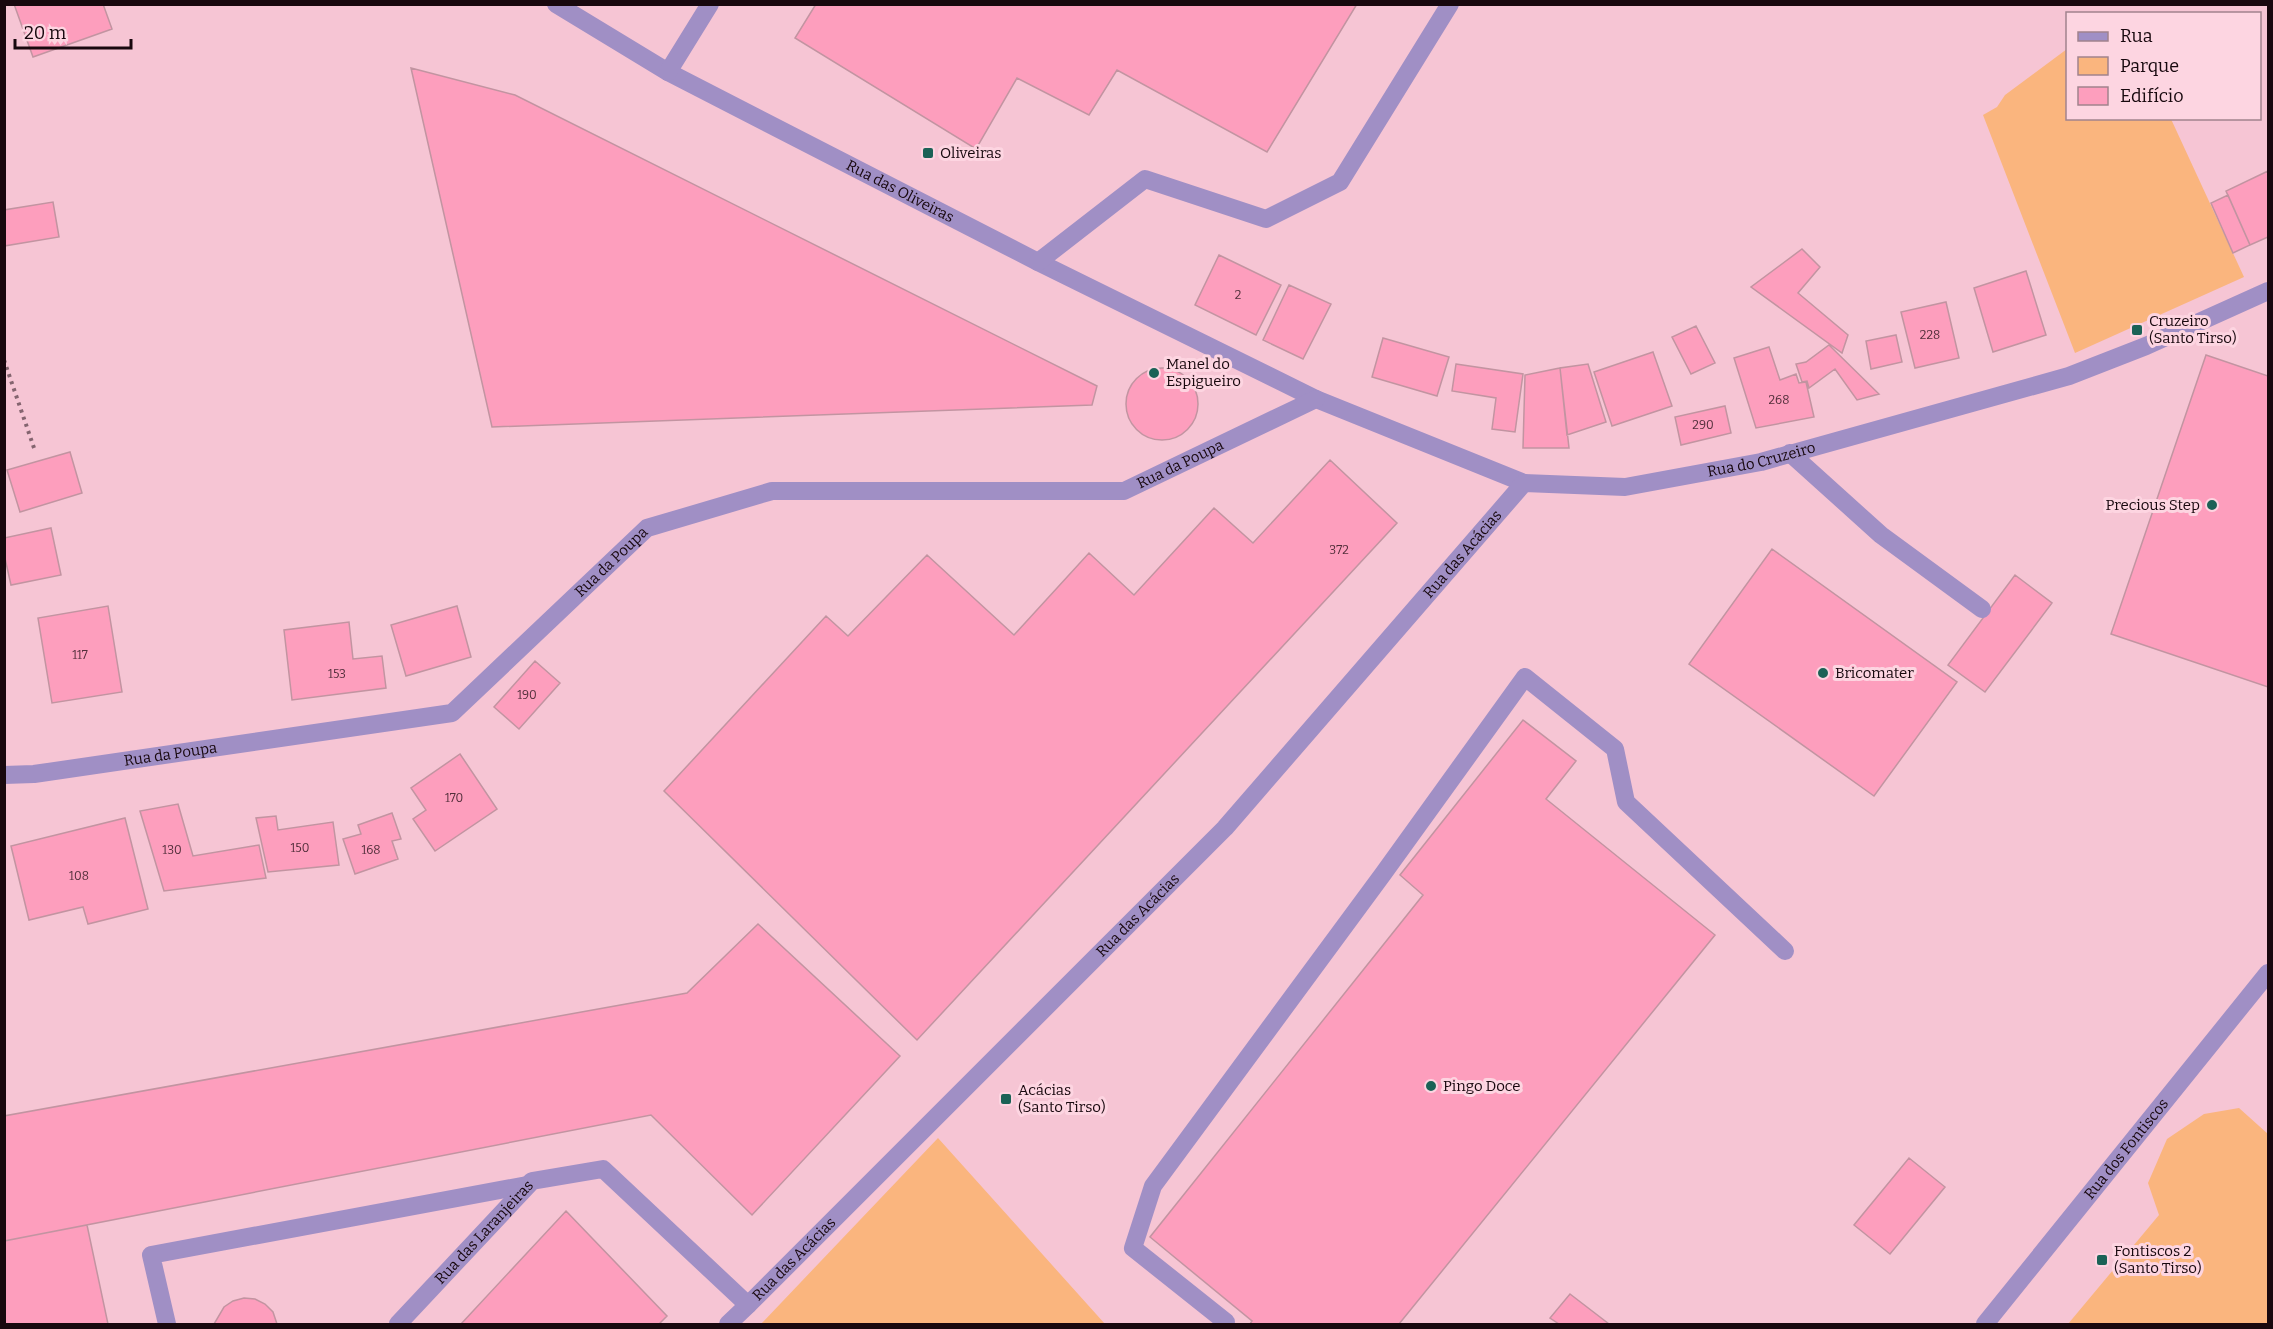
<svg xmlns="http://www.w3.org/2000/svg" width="2273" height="1329" viewBox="0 0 2273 1329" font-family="Bitter,serif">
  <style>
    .green { fill: #fab57e }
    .building { fill: #fd9ebd; stroke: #c294a1; stroke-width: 1.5 }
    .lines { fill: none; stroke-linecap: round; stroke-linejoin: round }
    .path { stroke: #84646f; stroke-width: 4; stroke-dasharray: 3 4.5; stroke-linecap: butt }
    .service { stroke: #a08fc5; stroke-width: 18 }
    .minor { stroke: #a08fc5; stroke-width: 18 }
    .tertiary { stroke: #a08fc5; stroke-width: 18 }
    .poi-dot { fill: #1b6256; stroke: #fdd5e1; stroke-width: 2 }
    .labels { text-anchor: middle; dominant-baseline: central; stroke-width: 6; stroke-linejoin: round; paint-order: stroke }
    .number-label { font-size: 12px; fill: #512e3a }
    .poi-label { font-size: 15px; fill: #18080e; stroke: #fdd5e1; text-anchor: start }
    .street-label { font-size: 15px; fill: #18080e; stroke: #fdd5e1 }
  </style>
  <rect width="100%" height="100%" fill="#f6c5d4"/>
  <path class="green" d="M2067 49 2068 118 2171 119 2244 277 2075 353 1983 115 1997 107 2005 95Z
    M2239 1108 2268 1134V1324H2068L2159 1215 2148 1183 2167 1139 2204 1114Z
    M938 1138 1105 1324H761Z"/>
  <path class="building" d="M14 4H103L112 29 33 57Z
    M816 4H1357L1267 152 1117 70 1089 115 1017 78 976 149 795 38Z
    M411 68 515 95 1097 386 1092 405 492 427Z
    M2268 171V237L2250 245 2226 191Z
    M2228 195 2250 245 2233 253 2211 203Z
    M53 202 59 237 4 246V210Z
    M1802 249 1820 267 1798 293 1848 335 1842 353 1751 287Z
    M1219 255 1281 285 1256 335 1195 305Z
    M2026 271 2046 335 1993 352 1974 288Z
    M1289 285 1331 304 1303 359 1263 340Z
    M1946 302 1959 358 1915 368 1901 312Z
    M1696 326 1715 363 1691 374 1672 337Z
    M1896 335 1902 362 1871 369 1866 341Z
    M1383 338 1449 357 1437 396 1372 377Z
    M1829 345 1879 394 1857 400 1835 369 1809 388 1807 381 1802 382 1796 364 1806 362Z
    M1769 347 1780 380 1796 374 1799 383 1806 382 1814 417 1756 428 1734 358Z
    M1653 352 1672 406 1612 426 1594 372Z
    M2206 355 2268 376V687L2111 634Z
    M1456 364 1523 374 1515 432 1492 429 1496 398 1452 391Z
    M1588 364 1606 422 1567 435 1560 368Z
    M1126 404a36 36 0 1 1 72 0a36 36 0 1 1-72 0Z
    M1560 368 1569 448H1523L1525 375Z
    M1725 406 1731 433 1681 445 1675 417Z
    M70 452 82 493 20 512 7 470Z
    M1330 460 1397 523 917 1040 664 791 826 616 848 636 927 555 1014 635 1089 553 1134 595 1214 508 1253 543Z
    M51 528 61 575 11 585 4 554V538Z
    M1772 549 1957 682 1874 796 1689 664Z
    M2015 575 2052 603 1985 692 1948 665Z
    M108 606 122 692 52 703 38 618Z
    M457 606 471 657 406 676 391 625Z
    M349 622 353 659 382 656 386 688 292 700 284 630Z
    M535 661 560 683 519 729 494 707Z
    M1523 720 1576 761 1546 799 1715 935 1399 1324H1250L1252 1321 1150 1237 1423 895 1400 875Z
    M460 754 497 809 435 851 413 819 426 810 411 788Z
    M178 804 193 856 259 845 266 878 164 891 140 811Z
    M392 813 401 839 392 841 398 859 355 874 343 839 361 834 358 825Z
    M276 816 278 830 333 822 339 865 268 872 256 818Z
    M125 818 148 909 88 924 83 907 29 920 11 846Z
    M758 924 900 1056 752 1215 651 1115 4 1241V1116L687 993Z
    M1909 1158 1945 1187 1890 1254 1854 1225Z
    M566 1211 667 1316 659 1324H461Z
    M87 1225 108 1324H4V1241Z
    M1570 1294 1609 1324H1559L1550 1318Z
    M244 1298 255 1299 265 1304 273 1312 277 1324H214L224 1307 233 1301Z"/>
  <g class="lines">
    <path class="path" d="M4 360 34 448"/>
    <path class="service" d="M1790 453 1881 535 1982 609"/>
    <g class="minor">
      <path id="s1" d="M556 4 668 72 1038 262 1316 399 1524 483"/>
      <path d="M668 72 710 4"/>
      <path d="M1038 262 1145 179 1266 219 1340 182 1450 4"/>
      <path id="s2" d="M4 775 34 774 452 713 647 528 772 491H1124L1316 399"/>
      <path d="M167 1324 151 1255 527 1185"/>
      <path d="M728 1324 748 1305"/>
      <path d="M1224 1324 1226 1322 1133 1248 1153 1186 1383 874 1525 677 1615 749 1626 802 1785 951"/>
    </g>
    <g class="tertiary">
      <path id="s3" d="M398 1324 532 1181 603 1169 748 1305 1225 828 1524 483 1625 487 1761 462 2069 376 2146 346 2268 291"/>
      <path id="s4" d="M1985 1324 2268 973"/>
    </g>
  </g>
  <g class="poi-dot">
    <rect x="922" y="147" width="12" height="12" rx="3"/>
    <rect x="2131" y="324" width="12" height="12" rx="3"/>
    <circle cx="1154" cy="373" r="6"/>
    <circle cx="2212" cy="505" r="6"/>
    <circle cx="1823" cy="673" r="6"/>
    <circle cx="1431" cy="1086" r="6"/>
    <rect x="1000" y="1093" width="12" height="12" rx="3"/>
    <rect x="2096" y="1254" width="12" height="12" rx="3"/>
  </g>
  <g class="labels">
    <g class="number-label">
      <text x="1238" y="295">2</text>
      <text x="1930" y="335">228</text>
      <text x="1779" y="400">268</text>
      <text x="1703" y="425">290</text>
      <text x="1339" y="550">372</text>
      <text x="80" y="655">117</text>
      <text x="337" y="674">153</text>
      <text x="527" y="695">190</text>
      <text x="454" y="798">170</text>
      <text x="300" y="848">150</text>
      <text x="172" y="850">130</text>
      <text x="371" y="850">168</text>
      <text x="79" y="876">108</text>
    </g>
    <g class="poi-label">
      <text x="940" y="153">Oliveiras</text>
      <text x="2149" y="321">Cruzeiro<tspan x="2149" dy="17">(Santo Tirso)</tspan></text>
      <text x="1166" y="364">Manel do<tspan x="1166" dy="17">Espigueiro</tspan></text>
      <text x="2200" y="505" text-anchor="end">Precious Step</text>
      <text x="1835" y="673">Bricomater</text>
      <text x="1443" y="1086">Pingo Doce</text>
      <text x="1018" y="1090">Acácias<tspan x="1018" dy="17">(Santo Tirso)</tspan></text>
      <text x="2114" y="1251">Fontiscos 2<tspan x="2114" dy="17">(Santo Tirso)</tspan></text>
    </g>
    <g class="street-label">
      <text stroke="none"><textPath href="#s1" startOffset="392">Rua das Oliveiras</textPath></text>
      <text stroke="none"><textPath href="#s3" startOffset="1838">Rua do Cruzeiro</textPath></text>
      <text stroke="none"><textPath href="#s2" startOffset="1266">Rua da Poupa</textPath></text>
      <text stroke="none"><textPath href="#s3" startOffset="1504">Rua das Acácias</textPath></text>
      <text stroke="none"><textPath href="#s2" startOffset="672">Rua da Poupa</textPath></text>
      <text stroke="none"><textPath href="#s2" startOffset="168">Rua da Poupa</textPath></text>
      <text stroke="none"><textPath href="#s3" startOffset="1018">Rua das Acácias</textPath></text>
      <text stroke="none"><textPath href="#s4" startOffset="225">Rua dos Fontiscos</textPath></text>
      <text stroke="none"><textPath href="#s3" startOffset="126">Rua das Laranjeiras</textPath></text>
      <text stroke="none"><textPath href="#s3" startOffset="532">Rua das Acácias</textPath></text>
    </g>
  </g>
  <rect width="2273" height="1329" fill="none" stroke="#18080e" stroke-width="12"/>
  <rect x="2066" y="12" width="195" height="108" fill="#fdd5e1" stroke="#a1838d" stroke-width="1.5"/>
  <rect x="2078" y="32" width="30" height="9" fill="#a08fc5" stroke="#a1838d" stroke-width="1.5"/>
  <text x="2120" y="42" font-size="18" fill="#18080e">Rua</text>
  <rect x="2078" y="57" width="30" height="18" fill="#fab57e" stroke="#a1838d" stroke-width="1.5"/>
  <text x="2120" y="72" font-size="18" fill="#18080e">Parque</text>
  <rect x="2078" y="87" width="30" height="18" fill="#fd9ebd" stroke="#a1838d" stroke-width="1.5"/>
  <text x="2120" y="102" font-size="18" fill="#18080e">Edifício</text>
  <path d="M15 39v9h116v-9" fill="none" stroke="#18080e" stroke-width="3"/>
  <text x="24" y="39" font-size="18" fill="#18080e" stroke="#fdd5e1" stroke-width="4.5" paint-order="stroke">20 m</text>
</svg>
